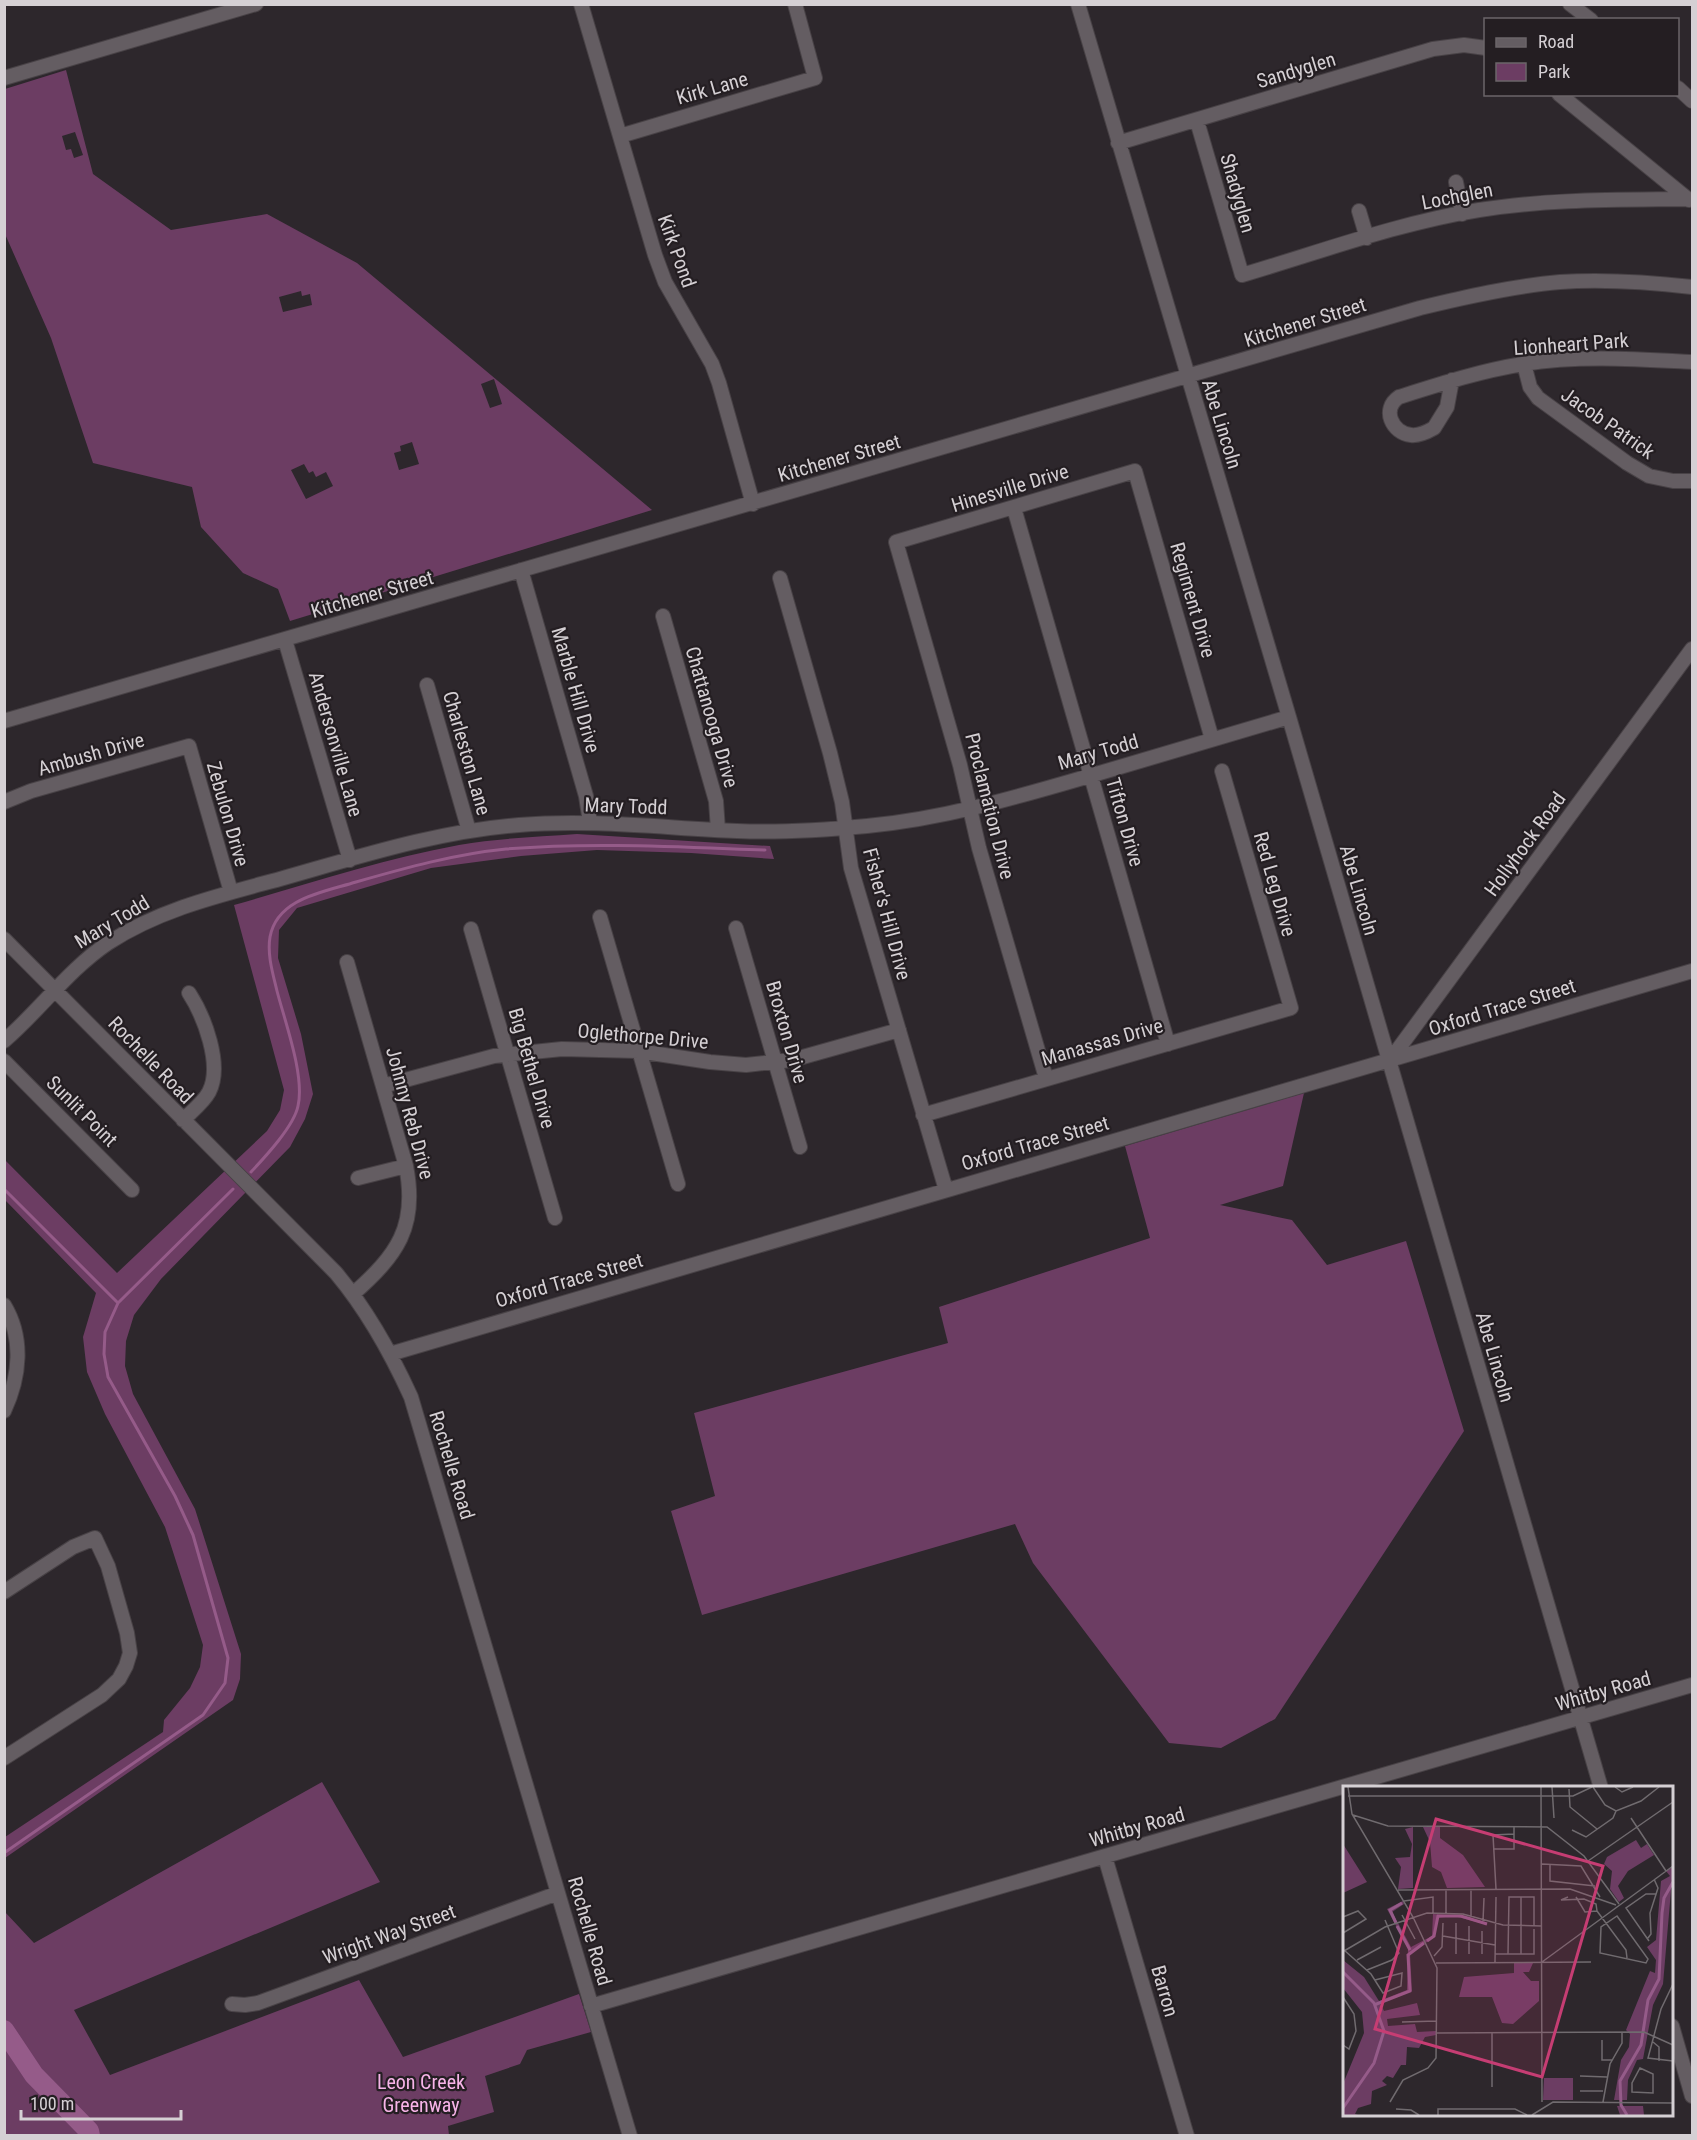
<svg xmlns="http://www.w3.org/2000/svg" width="1697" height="2140" viewBox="0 0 1697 2140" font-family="'Roboto Condensed',sans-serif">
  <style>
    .green { fill: #6c3d63; fill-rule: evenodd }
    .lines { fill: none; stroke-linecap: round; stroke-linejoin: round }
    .stream { stroke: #955b89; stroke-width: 3 }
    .river { stroke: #955b89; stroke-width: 20 }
    .minor-casing { stroke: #484246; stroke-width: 16 }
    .minor { stroke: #645d62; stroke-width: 14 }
    .labels { text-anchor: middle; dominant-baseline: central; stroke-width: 4.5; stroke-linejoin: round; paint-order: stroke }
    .street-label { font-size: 20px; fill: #d5d0d4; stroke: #241e22 }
    .park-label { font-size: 20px; fill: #f7b4e8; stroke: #241e22 }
    .inset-river { fill: none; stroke: #955b89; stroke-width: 3 }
    .inset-road { fill: none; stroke: #706b6f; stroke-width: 1.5 }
    .view { fill: #c63d73; fill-opacity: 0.15; stroke: #c63d73; stroke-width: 3 }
    .inset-edge { fill: none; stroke: #d5d0d4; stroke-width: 3 }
  </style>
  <rect width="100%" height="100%" fill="#2d272c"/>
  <path class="green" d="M66 70 93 174 171 230 267 214 357 263 652 510 290 621 278 589 243 573 201 527 192 487 93 463 51 338 5 234V89ZM75 132 83 155 74 158 71 149 66 150 62 136ZM301 291 302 296 310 294 312 305 283 312 279 297ZM494 379 502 404 490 408 481 384ZM412 442 419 464 399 470 394 453 401 451 400 446ZM304 464 309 473 313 471 316 477 326 472 333 486 306 499 291 470Z
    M577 834 770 846 774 859 691 853 597 850 521 856 431 868 297 908 279 930 278 958 301 1034 313 1094 305 1119 290 1147 161 1279 134 1315 126 1341 125 1366 133 1394 195 1509 241 1654 240 1679 233 1700 5 1858V1837L163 1732 164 1720 190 1688 200 1667 203 1645 165 1527 105 1414 87 1372 83 1337 96 1293 5 1200 4 1159 117 1273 267 1131 280 1110 284 1090 234 905C308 884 383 859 459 845 498 838 538 837 577 834Z
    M1304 1093 1283 1186 1220 1205 1292 1220 1327 1265 1406 1241 1464 1431 1275 1719 1221 1748 1169 1743 1033 1563 1015 1524 702 1615 671 1511 715 1496 694 1413 948 1343 939 1307 1150 1238 1125 1146Z
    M322 1782 380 1882 74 2010 110 2075 359 1980 403 2057 579 1994 591 2032 527 2050 520 2064 485 2076 494 2112 448 2126 449 2135H5V1912L34 1943Z"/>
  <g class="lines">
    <path class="stream" d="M251 1172C265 1157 294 1126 298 1106 305 1076 285 1022 277 991 273 974 267 955 270 937 277 898 324 892 356 882 405 868 455 854 506 849 592 842 679 847 765 850
      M4 1189 118 1303
      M4 1853 203 1715 225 1683 228 1658 193 1535 175 1496 108 1377 104 1354 105 1332 118 1303 233 1189"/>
    <path class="river" d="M4 2030 34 2075 89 2131 90 2136"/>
    <g class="minor-casing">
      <path id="minor" d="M581 4 655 255 665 282 712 364 719 383 753 504
        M1078 4 1289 717 1601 1788
        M1570 4 1591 20
        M4 78 256 4
        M1678 88 1692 101
        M1559 94 1689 200
        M1197 121 1242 275C1320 252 1398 223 1479 210 1548 199 1618 200 1688 199
        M620 136 815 78 795 4
        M1118 143 1433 49 1464 45 1486 48
        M1456 182 1462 214
        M1359 211 1367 238
        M1524 364 1530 387 1538 398 1627 463 1649 476 1673 481H1692
        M1452 380 1447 407 1434 428C1427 432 1419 436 1411 435 1392 433 1381 409 1399 397 1440 384 1480 371 1523 364 1579 355 1636 359 1692 362
        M1014 508 1168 1044
        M521 570 586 796 590 822
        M780 578 830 753 842 802 851 868 946 1190
        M663 616 716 801 718 830
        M285 640 350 860
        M427 685 469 831
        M4 721 1420 308C1465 297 1513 286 1560 282 1604 279 1648 282 1692 287
        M4 802 31 791 189 746 231 892
        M600 917 678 1184
        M736 928 800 1147
        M471 929 555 1218
        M4 939 336 1273C367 1310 391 1353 411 1397L630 2136
        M347 962 406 1166C418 1227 397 1255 353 1294
        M4 1041C41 1009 68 970 108 943 160 909 221 895 280 879 358 857 438 831 519 825 592 819 664 828 737 831 780 833 824 830 867 826 942 819 1014 798 1086 777 1153 757 1221 737 1289 717
        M1389 1060 1399 1048 1692 649
        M4 1061 132 1190
        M1046 1078 979 848 960 765 896 542 1135 471 1212 739
        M383 1086 494 1056 562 1049 638 1051 710 1062 746 1065 792 1060 899 1030
        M923 1115 1291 1008 1222 771
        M183 1120C192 1111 203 1103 209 1092 223 1065 204 1016 189 993
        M358 1178 406 1166
        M4 1305C24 1338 20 1377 4 1411
        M390 1354 1692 971
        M4 1592 73 1547 95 1538 108 1566 127 1633 130 1653 126 1666 119 1679 102 1695 4 1758
        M1105 1857 1187 2136
        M232 2004 245 2005 258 2003 558 1893
        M591 2006 1692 1685
        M1672 2026 1692 2096"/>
    </g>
    <use href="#minor" class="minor"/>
  </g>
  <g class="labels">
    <g class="street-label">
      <text transform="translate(1296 70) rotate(-17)">Sandyglen</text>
      <text transform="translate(712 88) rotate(-16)">Kirk Lane</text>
      <text transform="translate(1238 193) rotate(74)">Shadyglen</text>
      <text transform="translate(1457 196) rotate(-11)">Lochglen</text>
      <text transform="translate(677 251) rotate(70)">Kirk Pond</text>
      <text transform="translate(1305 322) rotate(-17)">Kitchener Street</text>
      <text transform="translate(1571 344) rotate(-4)">Lionheart Park</text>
      <text transform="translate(1608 423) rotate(35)">Jacob Patrick</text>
      <text transform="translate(1222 424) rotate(73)">Abe Lincoln</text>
      <text transform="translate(839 458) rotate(-16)">Kitchener Street</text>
      <text transform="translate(1010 488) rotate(-17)">Hinesville Drive</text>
      <text transform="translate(372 594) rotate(-16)">Kitchener Street</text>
      <text transform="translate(1193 600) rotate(74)">Regiment Drive</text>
      <text transform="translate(576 690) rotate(74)">Marble Hill Drive</text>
      <text transform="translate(712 717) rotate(74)">Chattanooga Drive</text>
      <text transform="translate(336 744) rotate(74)">Andersonville Lane</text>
      <text transform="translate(1098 752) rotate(-16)">Mary Todd</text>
      <text transform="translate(467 753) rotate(74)">Charleston Lane</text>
      <text transform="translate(91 754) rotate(-16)">Ambush Drive</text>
      <text transform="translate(626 806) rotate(2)">Mary Todd</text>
      <text transform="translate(990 806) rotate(76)">Proclamation Drive</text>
      <text transform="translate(228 814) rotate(74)">Zebulon Drive</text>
      <text transform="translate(1125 822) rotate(74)">Tifton Drive</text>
      <text transform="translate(1525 844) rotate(-54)">Hollyhock Road</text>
      <text transform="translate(1275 884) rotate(74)">Red Leg Drive</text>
      <text transform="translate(1359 890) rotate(74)">Abe Lincoln</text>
      <text transform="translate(887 914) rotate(75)">Fisher's Hill Drive</text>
      <text transform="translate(112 922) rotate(-31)">Mary Todd</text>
      <text transform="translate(1502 1007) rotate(-17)">Oxford Trace Street</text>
      <text transform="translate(787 1032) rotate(74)">Broxton Drive</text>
      <text transform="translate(643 1036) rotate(5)">Oglethorpe Drive</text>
      <text transform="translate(1102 1042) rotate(-16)">Manassas Drive</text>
      <text transform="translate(151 1060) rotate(46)">Rochelle Road</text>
      <text transform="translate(532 1068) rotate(74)">Big Bethel Drive</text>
      <text transform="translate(82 1111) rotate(45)">Sunlit Point</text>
      <text transform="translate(410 1113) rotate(75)">Johnny Reb Drive</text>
      <text transform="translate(1035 1143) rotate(-16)">Oxford Trace Street</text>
      <text transform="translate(569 1280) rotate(-16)">Oxford Trace Street</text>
      <text transform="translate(1495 1357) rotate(74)">Abe Lincoln</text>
      <text transform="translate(452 1465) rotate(73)">Rochelle Road</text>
      <text transform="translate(1603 1691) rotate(-16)">Whitby Road</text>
      <text transform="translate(1137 1827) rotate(-16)">Whitby Road</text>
      <text transform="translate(590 1931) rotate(74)">Rochelle Road</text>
      <text transform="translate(389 1934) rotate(-20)">Wright Way Street</text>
      <text transform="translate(1165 1991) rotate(74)">Barron</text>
    </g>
    <g class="park-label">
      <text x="421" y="2082">Leon Creek<tspan x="421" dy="23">Greenway</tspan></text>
    </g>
  </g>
  <g transform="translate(1343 1786)">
    <rect width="330" height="330" fill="#2d272c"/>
    <path d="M70 41V102L55 103 58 81 52 72 67 71 69 58 62 43ZM80 41H97V52L120 69 142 101 104 102 98 86 89 81 87 56ZM293 54 298 62 304 58 311 69 285 85 275 100 281 112 276 116 267 103 269 85 261 78 264 71ZM0 58 24 96 0 107ZM330 81 320 198 310 219 300 273 294 274 285 294 284 314H271L278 274 286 261 287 248 283 244 307 185 312 187 313 174 304 161 313 154 318 95 327 90 323 85ZM60 115 61 118 49 126 68 161 89 150 90 128 126 131 145 139 111 130 94 132 91 151 67 168 69 205 37 217 41 225 74 217 77 229 44 233 45 240 72 238 74 246 93 245V249L82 251 76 262 64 261 63 279H58L50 292 44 290 39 295 44 299 29 305 28 318 15 322 12 328 15 329H0V298L21 247 19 226 0 202V174L21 191 36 215 64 204 65 162 44 123ZM171 177H190L186 186H180L188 195H196V215L170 238 159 237 149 211H116L121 191 171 187ZM201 292H230V314H200ZM274 320H300L301 329H277Z" fill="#6c3d63"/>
    <path class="inset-river" d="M53 137 47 124 59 117M54 140 67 164M84 155 91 150 95 130H118L144 138M0 186 31 217 41 245 31 277 0 322M31 219 67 205 65 169 81 157M284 329 278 319 277 295 298 259 305 214 316 193 319 127 321 112 330 96"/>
    <path class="inset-road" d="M5 1 9 28 70 131 94 182 93 272 85 282 60 294 47 316M198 1 199 316M209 1 211 32M250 1 262 19 273 25 298 15 316 1M272 1 279 6 290 1M226 3 227 21 254 43M5 10H230L249 1M10 29 45 40 204 41 241 70 276 118M288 32 323 85M229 44 243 51 270 32 273 25M150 63H171V40M245 75 330 16M199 78 238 80 257 111M207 78V95L252 100M153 103 150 49 171 48M55 104 227 103 273 119M103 104V127M178 111V168M225 111 218 114 241 113 253 118 254 125M233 111 242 126 254 125M61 115 90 111V127M254 125 283 164 284 172M59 129 72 153M128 130V103M274 130 305 173 303 177 257 167 258 141ZM0 131 15 125 23 133 0 147M140 135 141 112M113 137V168M126 140V168M139 145V168M100 150 152 159M305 152 308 148 307 127 315 102 311 93M306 155 283 122 303 108H313M1 164 28 188 40 207 58 200 59 187 32 194M1 165 42 141 84 127 120 128 160 139 199 140M152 168H191V143M165 168 166 111H191V140M91 170 99 161 100 137M14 174 38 161M152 176 153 111M199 176 330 80M93 177 248 176M24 184 49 174 56 167 42 134M330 198 318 223 305 272 330 275M0 211 11 228 13 245 6 263 0 259M59 236 94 235M94 247 301 246 330 259M149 247V301M259 254V274H269M310 256 316 261V275M297 282 310 288V307L289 306V297ZM237 290 264 291M237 305H260M260 316 267 278 279 257V246M53 323 68 324 76 329M95 329V323H172L184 329M189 329 210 316 330 317"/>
    <path class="view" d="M93 33 260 80 199 291 32 243Z"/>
    <rect width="330" height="330" class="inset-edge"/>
  </g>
  <rect width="1697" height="2140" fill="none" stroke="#d5d0d4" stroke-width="12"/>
  <rect x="1484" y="18" width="195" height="78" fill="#241e22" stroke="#6b6569" stroke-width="1.5"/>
  <rect x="1496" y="38" width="30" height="9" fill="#645d62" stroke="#6b6569" stroke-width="1.5"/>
  <text x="1538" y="48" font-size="18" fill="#d5d0d4">Road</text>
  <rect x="1496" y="63" width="30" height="18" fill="#6c3d63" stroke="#6b6569" stroke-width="1.5"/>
  <text x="1538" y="78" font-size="18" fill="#d5d0d4">Park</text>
  <path d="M21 2110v9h160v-9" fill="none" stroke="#d5d0d4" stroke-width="3"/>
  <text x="30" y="2110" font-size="18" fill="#d5d0d4" stroke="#241e22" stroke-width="4.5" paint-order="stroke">100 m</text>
</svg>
